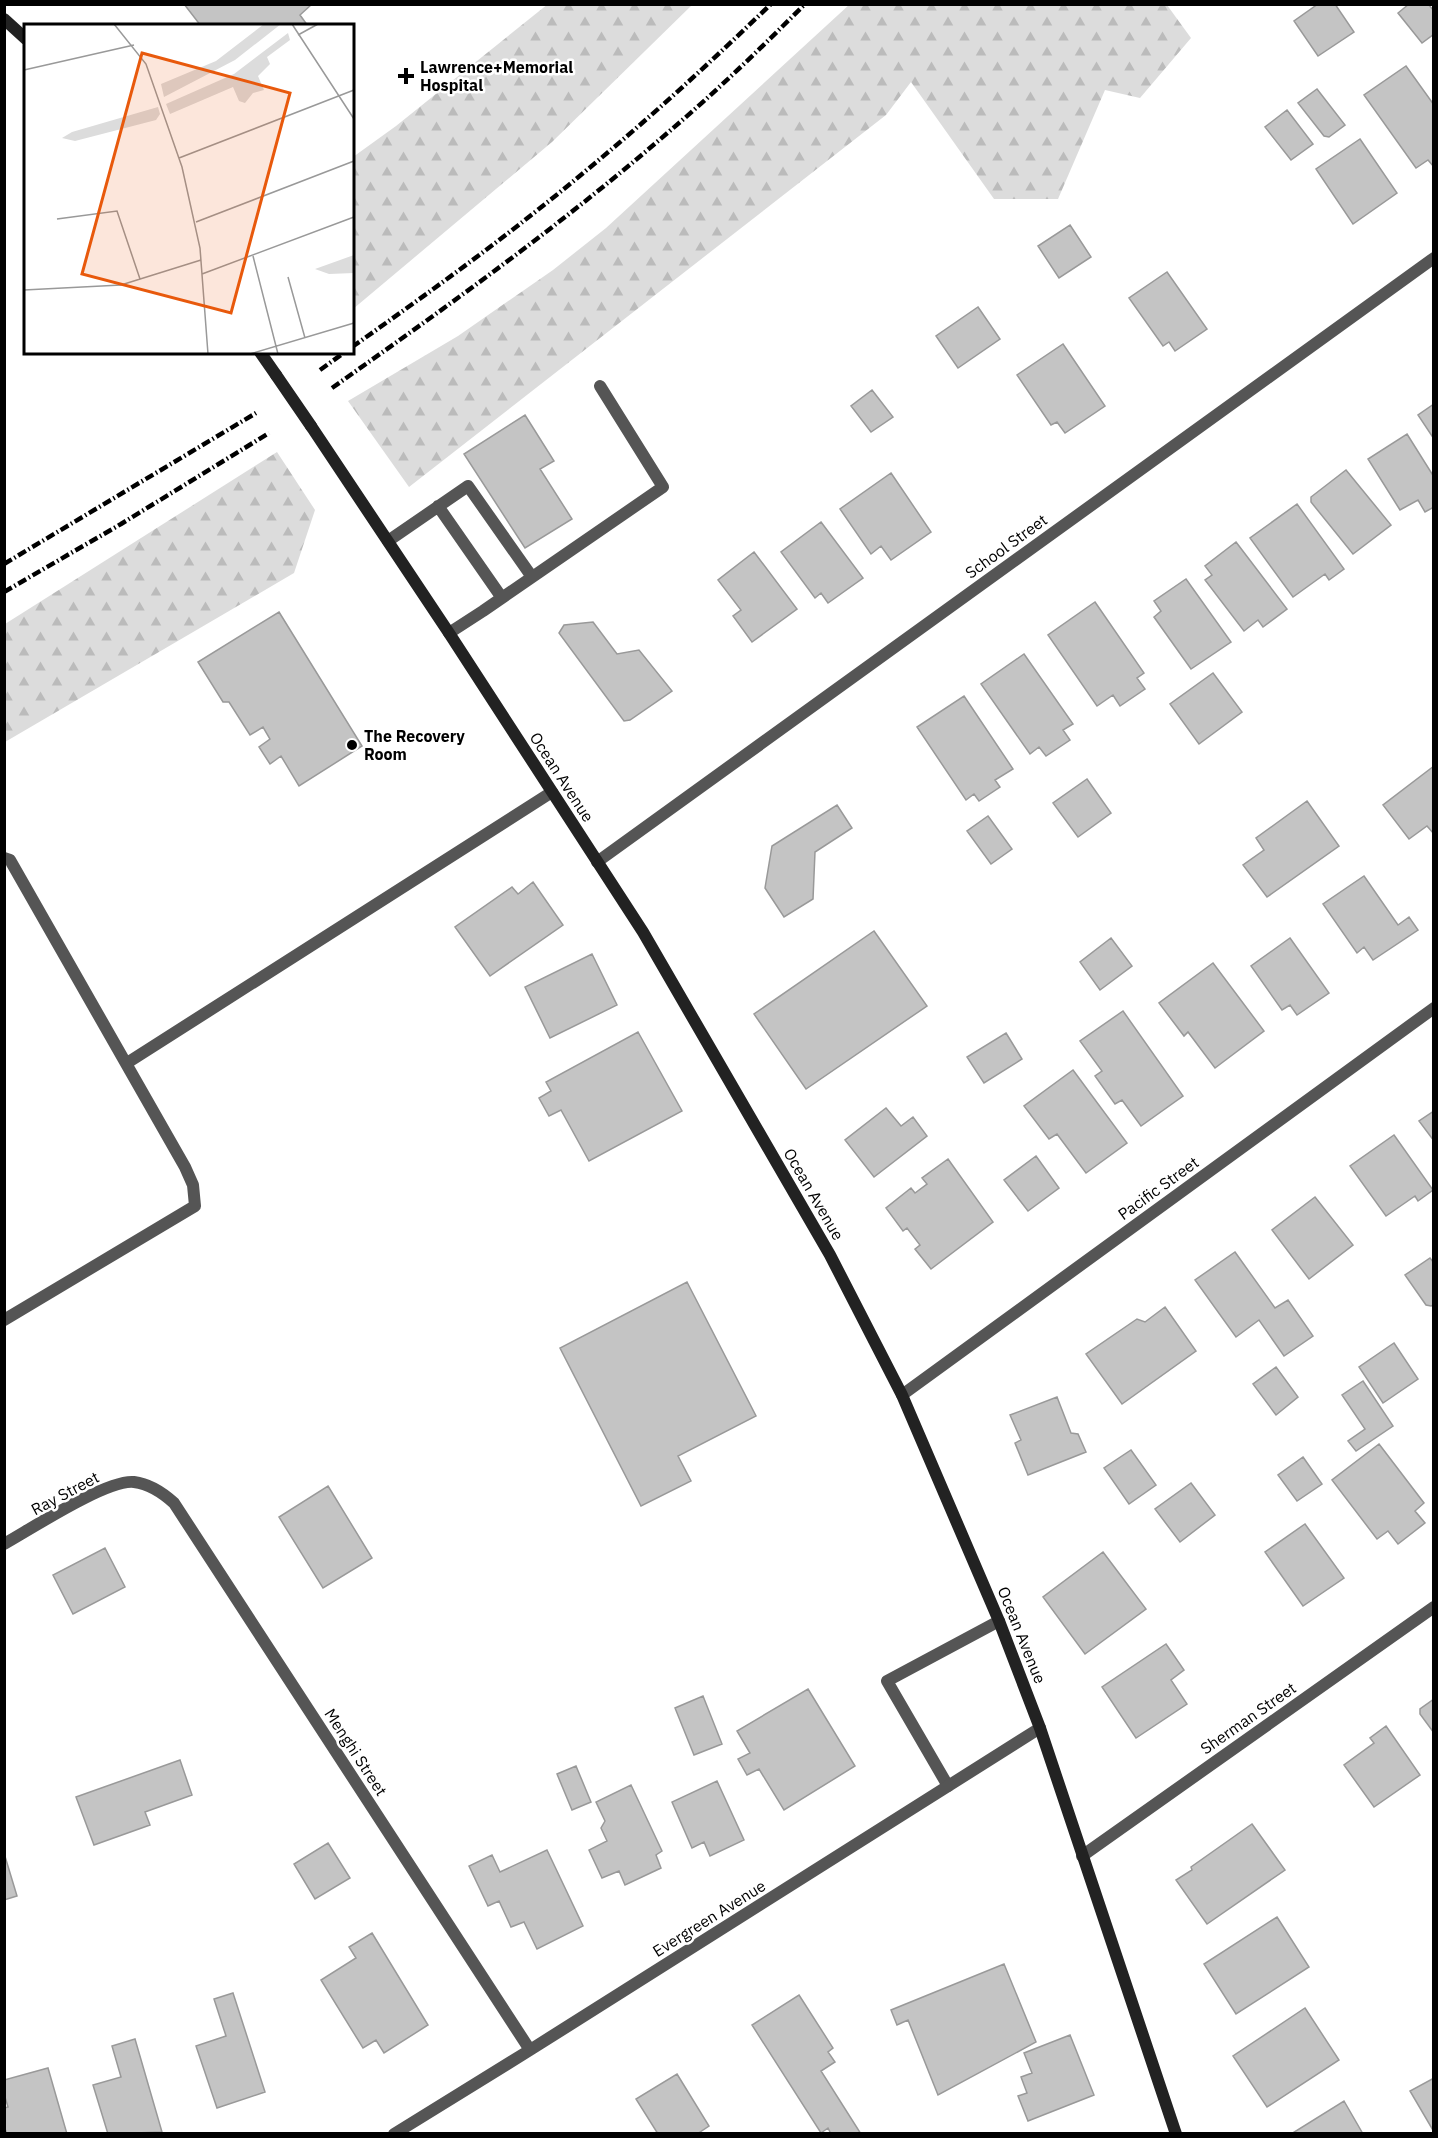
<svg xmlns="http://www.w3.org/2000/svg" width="1438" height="2138" viewBox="0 0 1438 2138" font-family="'IBM Plex Sans',sans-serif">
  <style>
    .forest { fill: url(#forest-firs) }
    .building { fill: #c4c4c4; stroke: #999; stroke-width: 1.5 }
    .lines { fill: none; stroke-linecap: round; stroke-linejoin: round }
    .lane { stroke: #555; stroke-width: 12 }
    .street { stroke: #555; stroke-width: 12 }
    .secondary { stroke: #222; stroke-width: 12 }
    .rail { stroke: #000; stroke-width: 4.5; stroke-dasharray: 9 3 1.5 3; stroke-linecap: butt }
    .secondary-bridge { stroke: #222; stroke-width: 12 }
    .poi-dot { fill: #000; stroke: #fff; stroke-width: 2 }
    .labels { text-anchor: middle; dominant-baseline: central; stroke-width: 5; stroke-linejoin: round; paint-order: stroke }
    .poi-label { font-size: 16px; font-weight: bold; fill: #000; stroke: #fff; text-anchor: start }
    .street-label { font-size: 16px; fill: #000; stroke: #fff }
    .inset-road { fill: none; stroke: #999; stroke-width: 1.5 }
    .view { fill: #e8590c; fill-opacity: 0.15; stroke: #e8590c; stroke-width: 3 }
    .inset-edge { fill: none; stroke: #000; stroke-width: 3 }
  </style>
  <defs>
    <pattern id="forest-firs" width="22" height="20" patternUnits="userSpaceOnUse" patternTransform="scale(1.5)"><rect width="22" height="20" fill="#dcdcdc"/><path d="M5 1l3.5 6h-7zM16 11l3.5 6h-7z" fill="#bbb"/></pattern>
  </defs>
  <rect width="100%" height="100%" fill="#fff"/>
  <path class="forest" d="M548 4 692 5 552 142 353 309V157L396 126Z
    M850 4 1167 5 1191 38 1140 98 1105 90 1058 199H994L911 82 886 115 409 487 348 401 458 336 553 270 606 228Z
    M277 452 315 510 294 573 5 742V624Z"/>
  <path class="building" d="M184 4H312L300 15 308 26H201Z
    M1318 4H1335L1354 32 1318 56 1294 21Z
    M1409 4H1428L1434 11V34L1422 43 1398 13Z
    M1406 66 1434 105V167L1428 160 1416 168 1364 95Z
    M1317 89 1345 125 1329 137 1324 136 1298 103Z
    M1287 110 1313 144 1291 160 1265 127Z
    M1360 139 1397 193 1353 224 1316 169Z
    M1070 225 1091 257 1059 278 1038 246Z
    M1167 272 1207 329 1175 351 1169 342 1163 346 1129 298Z
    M978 307 1000 339 958 368 936 336Z
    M1063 344 1105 406 1065 433 1057 422 1051 425 1017 375Z
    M872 390 893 417 871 432 851 406Z
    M1434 404V439L1418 415Z
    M525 415 554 461 540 469 572 519 525 548 464 454Z
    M1407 434 1434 477V507L1425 512 1418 500 1400 510 1368 459Z
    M1346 470 1391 525 1353 554 1311 502V497Z
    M891 473 931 532 891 560 881 546 871 554 840 509Z
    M1297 504 1344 569 1329 580 1325 574 1293 597 1250 538Z
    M821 522 863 578 828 603 821 593 815 598 781 552Z
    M1236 542 1287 609 1263 627 1258 620 1244 631 1205 580 1212 575 1205 566Z
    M754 552 797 609 752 642 733 616 741 610 718 580Z
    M1186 579 1231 642 1191 669 1154 617 1161 611 1154 601Z
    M1095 602 1144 673 1137 678 1145 689 1120 706 1113 695 1097 706 1048 635Z
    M279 612 362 746 299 786 281 756 270 764 259 747 270 739 263 727 250 735 229 702H223L198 662Z
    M593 622 617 654 639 650 672 691 630 720 624 721 559 633 564 625Z
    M1024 654 1073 724 1063 730 1070 740 1046 756 1039 747 1030 754 981 684Z
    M1213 673 1242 712 1199 744 1170 704Z
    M964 696 1013 769 995 780 1000 787 979 801 974 794 966 800 917 727Z
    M1434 766V834L1427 826 1409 839 1383 805Z
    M1087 779 1111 813 1078 837 1053 803Z
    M1307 801 1339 846 1267 897 1243 865 1264 850 1256 838Z
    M837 805 852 828 815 852 813 899 784 917 765 888 772 846Z
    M988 816 1012 849 991 864 967 831Z
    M1364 876 1398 925 1409 917 1418 930 1373 960 1364 947 1357 953 1323 904Z
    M533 882 563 925 490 976 455 927 512 887 518 894Z
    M874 931 927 1006 806 1089 754 1014Z
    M1111 938 1132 966 1100 990 1080 962Z
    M1290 938 1329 993 1297 1015 1290 1005 1282 1010 1251 966Z
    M592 954 617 1005 550 1038 525 987Z
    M1213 963 1264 1031 1215 1068 1188 1032 1184 1036 1159 1003Z
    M1123 1011 1183 1096 1141 1126 1122 1100 1115 1104 1095 1076 1102 1071 1080 1041Z
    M638 1032 682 1111 589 1161 561 1110 549 1116 539 1098 551 1091 546 1082Z
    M1006 1033 1022 1059 984 1083 967 1057Z
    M1073 1070 1127 1143 1086 1173 1057 1134 1049 1139 1024 1106Z
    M886 1108 901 1126 913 1117 927 1136 874 1177 845 1140Z
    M1434 1111V1141L1419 1121Z
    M1394 1135 1433 1190 1418 1201 1415 1196 1386 1216 1350 1166Z
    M1036 1156 1059 1188 1028 1211 1004 1180Z
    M948 1159 993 1222 931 1269 915 1249 920 1245 907 1228 903 1231 886 1208 911 1188 915 1193 927 1184 922 1178Z
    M1315 1197 1353 1245 1309 1279 1272 1230Z
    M1235 1252 1275 1308 1288 1300 1313 1336 1284 1356 1259 1320 1236 1337 1195 1280Z
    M1430 1258 1434 1263V1305L1431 1306 1426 1305 1405 1275Z
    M687 1282 756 1416 678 1456 691 1481 641 1506 560 1348Z
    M1165 1307 1196 1351 1122 1404 1086 1354 1137 1319 1145 1322Z
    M1394 1343 1418 1379 1383 1403 1359 1367Z
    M1276 1367 1298 1397 1276 1415 1253 1384Z
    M1363 1381 1393 1426 1356 1451 1348 1441 1365 1429 1342 1395Z
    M1057 1397 1071 1433 1078 1434 1086 1452 1028 1475 1015 1443 1021 1440 1010 1415Z
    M1379 1444 1424 1503 1415 1511 1425 1523 1398 1544 1388 1531 1377 1539 1332 1480Z
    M1131 1450 1156 1485 1129 1504 1104 1468Z
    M1303 1457 1322 1484 1297 1501 1278 1475Z
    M1191 1483 1215 1515 1180 1542 1155 1509Z
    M328 1486 372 1558 323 1588 279 1517Z
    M1305 1524 1344 1578 1303 1606 1265 1552Z
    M105 1548 125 1587 73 1614 53 1575Z
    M1103 1552 1146 1609 1085 1654 1043 1597Z
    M1166 1644 1184 1670 1171 1680 1187 1704 1136 1738 1102 1687Z
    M808 1689 855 1766 784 1810 759 1769 747 1775 738 1759 750 1753 737 1731Z
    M703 1696 722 1744 694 1755 675 1708Z
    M1434 1699V1733L1420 1714V1709Z
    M1386 1726 1420 1775 1374 1807 1344 1765 1374 1743 1370 1738Z
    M180 1760 192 1795 145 1812 150 1825 94 1845 76 1797Z
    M576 1766 591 1802 572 1810 557 1774Z
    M717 1781 744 1840 710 1856 704 1842 692 1848 672 1802Z
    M631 1785 662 1851 656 1855 661 1868 625 1885 619 1871 602 1878 589 1850 607 1841 601 1828 605 1821 596 1802Z
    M1252 1824 1285 1870 1207 1924 1176 1880 1192 1870 1191 1867Z
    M328 1843 350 1878 315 1899 294 1864Z
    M547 1850 583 1926 537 1949 524 1922 511 1927 499 1901 488 1906 469 1866 492 1855 500 1872Z
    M4 1853 17 1896 4 1900Z
    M1277 1917 1309 1967 1236 2014 1204 1964Z
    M372 1933 428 2025 384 2053 376 2040 363 2048 321 1980 356 1958 349 1947Z
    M1004 1964 1036 2042 938 2095 908 2020 897 2025 891 2010Z
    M233 1993 265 2092 217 2108 196 2046 226 2036 214 1999Z
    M799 1995 833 2048 828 2052 835 2062 821 2071 861 2134H831L828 2128 821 2133 752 2025Z
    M1305 2008 1339 2060 1267 2107 1233 2056Z
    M1070 2035 1094 2095 1028 2121 1018 2096 1027 2093 1021 2077 1032 2073 1024 2053Z
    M135 2039 162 2132 108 2134 93 2085 121 2077 112 2046Z
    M48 2068 67 2134H7L4 2126V2108L8 2107 4 2094V2080Z
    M677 2074 709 2126 697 2134H658L636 2099Z
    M1434 2078V2132L1410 2091Z
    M1344 2101 1363 2134H1291Z"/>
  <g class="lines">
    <path class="lane" d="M438 506 502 598
      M388 541 468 486 532 577
      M449 633 483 611 663 487 600 386
      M4 858 10 860 185 1167 193 1185 195 1206 4 1320
      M127 1063 552 792
      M948 1786 887 1681 999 1621"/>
    <path class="street" d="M597 862 1434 258
      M902 1395 1434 1008
      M4 1544C31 1529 107 1479 134 1482 150 1484 163 1493 174 1503L530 2050
      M1082 1856 1434 1607
      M394 2134 530 2050 1040 1728"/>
    <path class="secondary" d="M4 19 26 39
      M260 352 276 375
      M311 426 449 633 643 932 830 1255 902 1395 999 1621 1040 1728 1176 2134"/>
    <path class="rail" d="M352 347C433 290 513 232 588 169 651 117 712 61 771 4
      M320 370 345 352
      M332 388C448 306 564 223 672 129 718 90 762 47 805 4
      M4 564 256 413
      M4 592 121 524 269 433"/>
    <path class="secondary-bridge" d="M276 375 311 426"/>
  </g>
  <g class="poi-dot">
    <path d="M403 67h6v6h6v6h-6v6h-6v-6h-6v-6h6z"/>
    <circle cx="352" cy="745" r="6"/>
  </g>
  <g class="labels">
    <g class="poi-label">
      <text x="420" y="67">Lawrence+Memorial<tspan x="420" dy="18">Hospital</tspan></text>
      <text x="364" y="736">The Recovery<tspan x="364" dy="18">Room</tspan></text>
    </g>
    <g class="street-label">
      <text transform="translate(1006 546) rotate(-36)">School Street</text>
      <text transform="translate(562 777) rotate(57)">Ocean Avenue</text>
      <text transform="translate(1158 1188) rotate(-36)">Pacific Street</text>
      <text transform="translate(814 1194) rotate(60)">Ocean Avenue</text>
      <text transform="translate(65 1493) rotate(-28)">Ray Street</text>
      <text transform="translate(1022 1635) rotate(68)">Ocean Avenue</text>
      <text transform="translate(1248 1718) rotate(-35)">Sherman Street</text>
      <text transform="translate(356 1752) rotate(57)">Menghi Street</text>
      <text transform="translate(709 1918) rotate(-32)">Evergreen Avenue</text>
    </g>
  </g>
  <g transform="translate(24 24)">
    <rect width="330" height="330" fill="#fff"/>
    <path d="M240 0H257L211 36 140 73 137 60 192 37ZM264 9 266 16 243 33 246 40 234 52 240 66 229 69 221 79 215 77 209 63 146 90 142 80 210 50ZM134 83 136 90 132 96 51 117 38 114 48 108ZM330 231V249L305 250 291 245Z" fill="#dcdcdc"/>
    <path class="inset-road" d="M90 0 122 40 158 143 176 224 184 330M268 0 330 95M274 11 294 0M0 46 110 21M155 134 330 66M33 195 93 187 116 255M172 198 330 137M229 232 254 330M178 250 330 193M264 253 281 314M0 266 97 261 177 236M226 330 330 299"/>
    <path class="view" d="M118 29 266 69 207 289 58 250Z"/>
    <rect width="330" height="330" class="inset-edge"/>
  </g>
  <rect width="1438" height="2138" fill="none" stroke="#000000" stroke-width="12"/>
</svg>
